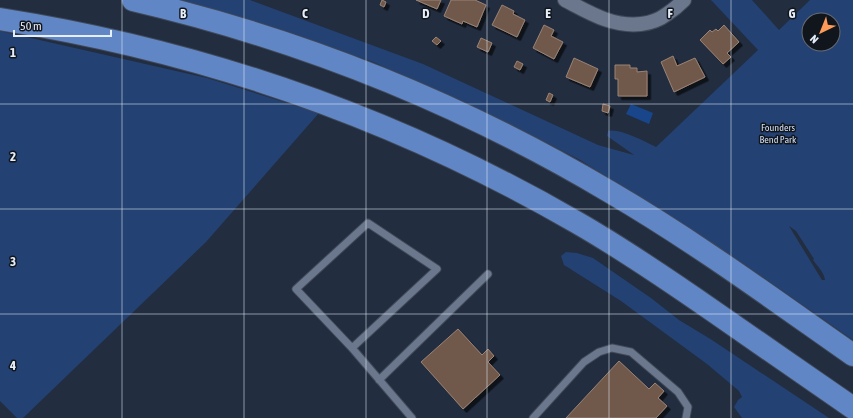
<svg xmlns="http://www.w3.org/2000/svg" width="853" height="418" viewBox="0 0 853 418" font-family="'Asap Condensed',sans-serif">
  <style>
    .green { fill: #234172; fill-rule: evenodd }
    .water { fill: #19458b }
    .building { fill: #6f594c; stroke: #9b8375; filter: url(#shadow) }
    .lines { fill: none; stroke-linecap: round; stroke-linejoin: round }
    .lane-casing { stroke: #404958; stroke-width: 9 }
    .street-casing { stroke: #404958; stroke-width: 16 }
    .primary-casing { stroke: #404958; stroke-width: 24 }
    .lane { stroke: #6a778c; stroke-width: 7 }
    .street { stroke: #6a778c; stroke-width: 14 }
    .primary { stroke: #6086c5; stroke-width: 22 }
    .grid { fill: none; stroke: #e6eefa; stroke-width: 1; stroke-opacity: 0.55 }
    .labels { text-anchor: middle; dominant-baseline: central; stroke-width: 3; stroke-linejoin: round; paint-order: stroke }
    .park-label { font-size: 10px; fill: #d1def2; stroke: #11161d }
    .grid-label { font-size: 13px; text-anchor: middle; font-weight: bold; fill: #e6eefa; stroke: #11161d; stroke-width: 3; stroke-linejoin: round; paint-order: stroke }
  </style>
  <defs>
    <filter id="shadow"><feDropShadow dx="3.5" dy="3.5" stdDeviation="0" flood-color="#0009"/></filter>
  </defs>
  <rect width="100%" height="100%" fill="#222d3f"/>
  <path class="green" d="M180 0H250L423 64 598 145 634 155 607 136 608 131C619 128 644 141 656 147L758 50 711 0H752L779 30 810 0H853V340L745 265 679 222 580 160 522 130 465 103 373 62 270 26ZM809 20H833V44H809ZM789 226 796 231 814 259 813 260C817 266 824 272 825 280H822Z
    M0 31 207 78 319 113 206 242 23 418H17L0 401Z
    M566 252 577 253 593 258 651 298 679 320 712 340 829 418H742L734 407 738 400 742 397 739 391 707 364 621 301 564 265 561 256Z"/>
  <path class="water" d="M631 104 653 113 649 124 626 114Z"/>
  <path class="building" d="M382 0 386 2 384 7 380 5Z
    M416 0H441L437 9Z
    M451 0H475L486 5 477 27 463 21 462 24 444 16Z
    M502 5 514 11 513 14 525 20 517 37 492 25Z
    M544 25 554 30 551 36 563 42 554 59 533 48Z
    M724 25 739 42 727 53 731 57 723 64 700 40 710 30 712 32 716 29 718 31Z
    M436 37 441 41 437 45 432 41Z
    M481 38 492 43 488 52 477 47Z
    M673 56 677 66 695 58 705 77 674 92 661 62Z
    M574 58 598 69 590 87 566 77Z
    M517 61 523 64 520 70 514 67Z
    M615 65H630V68H637V72L647 71V96H618V79H615Z
    M549 93 553 95 550 102 546 100Z
    M603 104 610 106 608 113 602 111Z
    M458 329 482 355 488 349 494 356 488 362 500 375 463 409 421 362Z
    M619 361 649 389 655 383 664 391 658 398 667 406 656 418H566Z"/>
  <g class="lines">
    <g class="lane-casing">
      <path id="lane" d="M352 348 437 269 368 223 296 289 352 348 412 418
        M379 380 488 274
        M533 418 584 362 599 352 612 348 631 352 678 392 688 407 686 418"/>
    </g>
    <g class="street-casing">
      <path id="street" d="M565 0C590 13 612 27 641 24 650 23 659 20 667 14 673 10 679 5 684 0"/>
    </g>
    <g class="primary-casing">
      <path id="primary" d="M133 0C300 39 462 104 610 192 694 241 773 299 853 355
        M0 19C203 51 398 119 576 222 625 250 670 281 716 313 762 345 807 376 853 408"/>
    </g>
    <use href="#lane" class="lane"/>
    <use href="#street" class="street"/>
    <use href="#primary" class="primary"/>
  </g>
  <path class="grid" d="M122 0V418M244 0V418M366 0V418M487 0V418M609 0V418M731 0V418M0 104H853M0 209H853M0 314H853"/>
  <g class="labels">
    <g class="park-label">
      <text x="778" y="127">Founders<tspan x="778" dy="12">Bend Park</tspan></text>
    </g>
  </g>
  <g class="grid-label">
    <text x="183" y="18">B</text>
    <text x="305" y="18">C</text>
    <text x="426" y="18">D</text>
    <text x="548" y="18">E</text>
    <text x="670" y="18">F</text>
    <text x="792" y="18">G</text>
    <text x="13" y="57">1</text>
    <text x="13" y="161">2</text>
    <text x="13" y="266">3</text>
    <text x="13" y="370">4</text>
  </g>
  <g transform="translate(821 32) rotate(223)"><circle r="19" fill="#11161d" stroke="#666c75"/>
  <path d="M0-3L7 15L0 10L-7 15Z" fill="#fe9b59"/>
  <text y="-6" font-size="11" font-weight="bold" text-anchor="middle" fill="#e6eefa">N</text>
  </g>
  <path d="M14 30v6h97v-6" fill="none" stroke="#e6eefa" stroke-width="2"/>
  <text x="20" y="30" font-size="12" fill="#e6eefa" stroke="#11161d" stroke-width="3" paint-order="stroke">50 m</text>
</svg>
